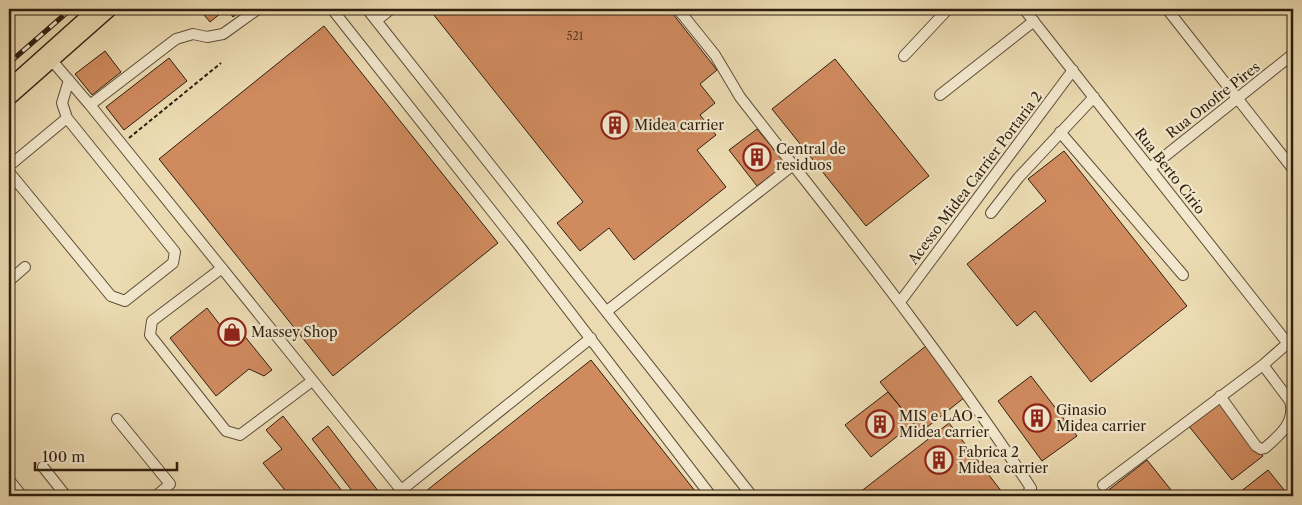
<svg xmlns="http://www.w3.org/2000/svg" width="1302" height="505" viewBox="0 0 1302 505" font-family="'Libre Caslon Text',serif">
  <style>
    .building { fill: #cf8a5e; stroke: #2d1f0f }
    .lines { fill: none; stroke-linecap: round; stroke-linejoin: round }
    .minor-casing { stroke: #5d4e38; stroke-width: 12 }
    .major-casing { stroke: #2d1f0f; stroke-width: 15 }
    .path { stroke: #2d1f0f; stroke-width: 2; stroke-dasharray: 4 2.5; stroke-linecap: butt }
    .minor { stroke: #f3e8cd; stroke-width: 10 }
    .major { stroke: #ecdbb2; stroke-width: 12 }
    .rail-casing { stroke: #2d1f0f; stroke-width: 5 }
    .rail { stroke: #f3e8cd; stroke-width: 3; stroke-dasharray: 9; stroke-linecap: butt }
    .labels { text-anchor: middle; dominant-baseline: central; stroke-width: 4.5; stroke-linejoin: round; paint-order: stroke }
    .number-label { font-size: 11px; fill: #563a23 }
    .street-label { font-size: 14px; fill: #2d1f0f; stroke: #f3e8cd }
    .poi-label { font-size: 14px; fill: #2d1f0f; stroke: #f3e8cd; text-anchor: start }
  </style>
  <rect width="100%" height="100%" fill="#ecdbb2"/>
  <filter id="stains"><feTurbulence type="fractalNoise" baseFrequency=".004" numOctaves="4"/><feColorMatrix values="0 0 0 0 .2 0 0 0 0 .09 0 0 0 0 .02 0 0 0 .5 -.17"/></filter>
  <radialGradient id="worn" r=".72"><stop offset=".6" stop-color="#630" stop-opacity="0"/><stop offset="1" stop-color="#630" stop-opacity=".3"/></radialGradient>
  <path class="building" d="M199 9H226L210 22Z
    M227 9H243L233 17Z
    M439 9H669L717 70 700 84 715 103 700 115 716 135 697 150 726 187 634 260 609 228 580 251 557 223 583 202 433 14Z
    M324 26 498 243 333 376 159 159Z
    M105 51 121 72 92 95 75 74Z
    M169 58 187 81 124 130 106 107Z
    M835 59 929 176 866 226 772 109Z
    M757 129 786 164 757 186 729 150Z
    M1064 151 1187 306 1091 382 1035 311 1017 326 967 264 1046 201 1028 179Z
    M207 308 224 330 234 323 272 370 264 376 249 369 216 396 170 338Z
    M926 346 965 397 921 432 880 382Z
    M591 360 699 496H422L421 495Z
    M1031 376 1077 436 1042 461 998 401Z
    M888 392 914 423 871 457 845 425Z
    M1219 401 1263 456 1232 480 1188 425Z
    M283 416 346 496H285L288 494 263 463 282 449 266 430Z
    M949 423 1005 496H855Z
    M328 426 382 496H356L312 439Z
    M1147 460 1175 495 1101 496Z
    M1268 470 1289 496H1235Z"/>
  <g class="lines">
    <g class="minor-casing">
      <path id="minor" d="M332 9 521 248 711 496
        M367 9 752 496
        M678 9 715 55 740 97 793 165
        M1024 9 1293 350
        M1167 9 1293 169
        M377 20 391 9
        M48 56 90 105 406 496
        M904 56 948 9
        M940 95 1034 21
        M90 105 176 39 193 34 207 37 223 34 258 9
        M67 118 62 103 69 80
        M1060 132 1183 275
        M9 166 67 118 175 252 173 263 125 301 111 296 9 172
        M1150 168 1293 54
        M991 213 1019 177 1094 97
        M222 268 152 321 150 335 226 431 240 435 312 381
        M9 281 25 267
        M900 302 1073 70
        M607 311 793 165C876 270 957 376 1031 488L1026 496
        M1220 396 1256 446 1261 449 1265 448C1280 435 1296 422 1290 401L1263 365
        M117 419 170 484 156 496
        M43 467 66 496
        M9 480 22 496
        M1103 485 1263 365 1288 343
        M394 496 591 338"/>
    </g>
    <g class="major-casing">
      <path id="major" d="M9 86 95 9
        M9 99 111 9"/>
    </g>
    <path class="path" d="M129 138 221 63"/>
    <use href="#minor" class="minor"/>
    <use href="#major" class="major"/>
    <g class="rail-casing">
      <path id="rail" d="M9 63 71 9"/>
    </g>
    <use href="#rail" class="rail"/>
  </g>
  <defs>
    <g id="building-ring" transform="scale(1.4375)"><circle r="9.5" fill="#f3e8cd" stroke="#8f2418" stroke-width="1.5"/><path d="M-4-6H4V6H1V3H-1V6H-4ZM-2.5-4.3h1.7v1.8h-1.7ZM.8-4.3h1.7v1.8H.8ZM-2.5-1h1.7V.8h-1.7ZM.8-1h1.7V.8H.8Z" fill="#8f2418"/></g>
    <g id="shop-ring" transform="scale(1.4375)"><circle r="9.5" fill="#f3e8cd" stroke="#8f2418" stroke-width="1.5"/><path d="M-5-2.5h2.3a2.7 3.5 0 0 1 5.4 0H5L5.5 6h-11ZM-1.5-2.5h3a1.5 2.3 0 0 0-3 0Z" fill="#8f2418"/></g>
  </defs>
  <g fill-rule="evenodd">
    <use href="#building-ring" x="615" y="125"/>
    <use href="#building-ring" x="757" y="157"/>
    <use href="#shop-ring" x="232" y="332"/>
    <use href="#building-ring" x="1037" y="418"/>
    <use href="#building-ring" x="880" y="424"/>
    <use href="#building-ring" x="939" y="460"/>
  </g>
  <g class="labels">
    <g class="number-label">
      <text x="575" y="36">521</text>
    </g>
    <g class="street-label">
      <text transform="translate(1213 100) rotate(-38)">Rua Onofre Pires</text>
      <text transform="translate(1170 171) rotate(52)">Rua Berto Círio</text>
      <text transform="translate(975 178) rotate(-53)">Acesso Midea Carrier Portaria 2</text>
    </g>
    <g class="poi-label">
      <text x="634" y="125">Midea carrier</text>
      <text x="776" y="149">Central de<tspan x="776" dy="16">residuos</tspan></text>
      <text x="251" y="332">Massey Shop</text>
      <text x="1056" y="410">Ginasio<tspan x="1056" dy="16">Midea carrier</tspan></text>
      <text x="899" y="416">MIS e LAO -<tspan x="899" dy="16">Midea carrier</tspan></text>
      <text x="958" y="452">Fabrica 2<tspan x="958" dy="16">Midea carrier</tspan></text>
    </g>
  </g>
  <rect width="1302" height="505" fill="none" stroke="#ecdbb2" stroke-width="30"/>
  <rect x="10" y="10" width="1282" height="485" fill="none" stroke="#2d1f0f" stroke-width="2.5"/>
  <rect x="15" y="15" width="1272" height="475" fill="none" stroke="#2d1f0f"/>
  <path d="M35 462v8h142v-8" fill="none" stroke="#2d1f0f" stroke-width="2.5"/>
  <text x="42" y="462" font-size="15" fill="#2d1f0f" stroke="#f3e8cd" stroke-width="4" paint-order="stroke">100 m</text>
  <rect width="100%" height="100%" filter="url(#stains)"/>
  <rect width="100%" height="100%" fill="url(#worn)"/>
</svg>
